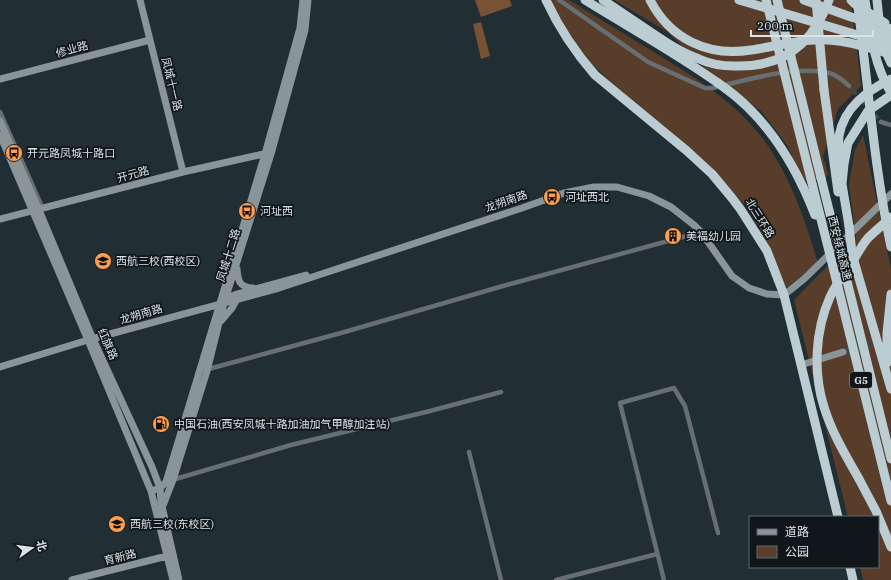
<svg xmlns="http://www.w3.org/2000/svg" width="891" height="580" viewBox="0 0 891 580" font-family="'IBM Plex Serif','Noto Sans SC',serif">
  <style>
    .green { fill: #583e2a }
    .forest { fill: #795234 }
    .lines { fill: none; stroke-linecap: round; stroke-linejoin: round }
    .street-tunnel { stroke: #3d4a50; stroke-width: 4.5; stroke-dasharray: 4.5 2; stroke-linecap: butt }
    .secondary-tunnel { stroke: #3d4a50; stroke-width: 7; stroke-dasharray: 7 3.5; stroke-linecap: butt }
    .street { stroke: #686f72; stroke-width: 4.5 }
    .secondary { stroke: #8a9599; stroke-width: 7 }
    .highway { stroke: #bbccd3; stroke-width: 9 }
    .highway-bridge { stroke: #bbccd3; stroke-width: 9 }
    .labels { text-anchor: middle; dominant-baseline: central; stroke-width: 3.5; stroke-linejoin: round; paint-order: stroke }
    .shield { fill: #101619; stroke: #9da6a8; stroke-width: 1 }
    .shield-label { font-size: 10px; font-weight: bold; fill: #dae3e6 }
    .street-label { font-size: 11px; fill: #dae3e6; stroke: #101619 }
    .poi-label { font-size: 11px; fill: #dae3e6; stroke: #101619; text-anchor: start }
  </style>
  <rect width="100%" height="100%" fill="#212f35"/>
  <path class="green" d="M550 0H569C598 18 628 36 657 54 696 78 734 101 763 139 790 175 805 220 818 263L786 288C775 261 764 233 747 209 706 154 647 115 596 68 577 47 564 24 550 0Z
    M614 0H851L861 86 838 109 823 157 829 175 804 182 787 145 761 111 700 64 668 32Z
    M863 135 891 269V580H863L860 567H878V517H848L794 300 856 237 849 184 855 150Z"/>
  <path class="forest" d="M475 0H510L512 6 481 17Z
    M481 22 490 56 481 59 473 24Z"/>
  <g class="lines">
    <path class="street-tunnel" d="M849 86 881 122"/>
    <path class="secondary-tunnel" d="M843 352 881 341"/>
    <path class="street" d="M559 0 648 62 705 88H713C746 80 795 65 829 73 837 75 843 80 849 86
      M0 112 43 209
      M881 122 891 125
      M205 370 341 333 503 286 701 232
      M469 452 501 580
      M172 480 291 445 430 411 501 392
      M556 580 657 554
      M664 580 620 403 674 388 685 406 718 533"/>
    <path class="secondary" d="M140 0 183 172
      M0 79 150 40
      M0 121 39 210 93 339 152 467 160 488 161 502 179 580
      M0 135 88 340 151 491 173 580
      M0 219 183 172 268 153
      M237 269C238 281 239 287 253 288
      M225 299 237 294 306 275
      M221 321 232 308 237 299
      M801 365 843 352
      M0 367 88 340 279 288 522 208 564 193 594 187H617L649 196 671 207 694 225 701 232 732 276 749 288 767 294 784 295 804 279 891 194
      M151 491 160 488 166 482 265 154 300 28 303 0
      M156 510 162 508 173 480 207 371 224 303 271 154 305 30 308 0
      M72 580 171 555"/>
    <path class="highway" d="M546 0C559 28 575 52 595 75L687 151 712 174 732 198 741 210 767 251 784 295 838 517
      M585 0C630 28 676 53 718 83
      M603 0 661 39
      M650 0C670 39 708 57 751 50 772 47 793 41 814 40 840 38 866 47 891 54
      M739 0 891 45
      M804 0 851 17 891 29
      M851 0 855 4 885 23
      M863 30 891 38
      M725 88C768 119 796 166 815 215
      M824 90 838 192
      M840 167C839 157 838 146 839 136 844 107 867 91 891 79
      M821 178 835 234
      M849 226 842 184 844 164 848 143 868 111 891 95
      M852 254 891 389
      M831 259 891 501
      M842 261 891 459
      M887 363V333L891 294
      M859 479 876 511 891 547
      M850 567 853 580"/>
    <path class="highway-bridge" d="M766 0 831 259
      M777 0 821 178
      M816 0 824 90
      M857 0C868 82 874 167 891 247
      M865 0C870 32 874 65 891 93
      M877 0C879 21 881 44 891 63
      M661 39C673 47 685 54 699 59 710 64 723 66 734 66 782 68 813 44 829 0
      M718 83 725 88
      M849 226 852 253
      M835 234 842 261
      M859 479C846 456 832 433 824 407 813 372 815 331 830 297 836 284 845 272 853 261 858 253 862 245 868 238 875 231 884 224 891 217"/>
  </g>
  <defs>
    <g id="bus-disc" transform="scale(0.9)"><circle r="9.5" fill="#fb9e51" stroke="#101619"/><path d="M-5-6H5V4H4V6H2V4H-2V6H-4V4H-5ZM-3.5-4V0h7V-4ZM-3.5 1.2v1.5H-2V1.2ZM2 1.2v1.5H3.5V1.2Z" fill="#111"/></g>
    <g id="building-disc" transform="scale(0.9)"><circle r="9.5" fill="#fb9e51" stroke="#101619"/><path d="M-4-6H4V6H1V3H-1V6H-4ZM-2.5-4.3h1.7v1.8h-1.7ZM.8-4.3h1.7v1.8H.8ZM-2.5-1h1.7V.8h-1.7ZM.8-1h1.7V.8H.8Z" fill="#111"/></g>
    <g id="school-disc" transform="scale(0.9)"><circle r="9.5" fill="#fb9e51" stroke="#101619"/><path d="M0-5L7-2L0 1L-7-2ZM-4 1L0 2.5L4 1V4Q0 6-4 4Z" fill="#111"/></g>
    <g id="fuel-disc" transform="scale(0.9)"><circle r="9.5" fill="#fb9e51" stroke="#101619"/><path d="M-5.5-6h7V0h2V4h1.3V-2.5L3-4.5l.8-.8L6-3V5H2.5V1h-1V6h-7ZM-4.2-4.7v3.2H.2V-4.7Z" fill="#111"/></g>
  </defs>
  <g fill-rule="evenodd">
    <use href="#bus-disc" x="14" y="153"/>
    <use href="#bus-disc" x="552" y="197"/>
    <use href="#bus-disc" x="247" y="211"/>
    <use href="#building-disc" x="673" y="236"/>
    <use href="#school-disc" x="103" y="261"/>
    <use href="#fuel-disc" x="161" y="424"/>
    <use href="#school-disc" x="117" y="524"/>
  </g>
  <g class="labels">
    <rect class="shield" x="850" y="372" width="22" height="16" rx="3"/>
    <g class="shield-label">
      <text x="861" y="380">G5</text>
    </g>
    <g class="street-label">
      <text transform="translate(72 49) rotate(-15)">修业路</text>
      <text transform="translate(172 84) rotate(76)">凤城十一路</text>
      <text transform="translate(133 174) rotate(-15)">开元路</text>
      <text transform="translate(506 201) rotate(-19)">龙朔南路</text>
      <text transform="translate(760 218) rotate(58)">北三环路</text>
      <text transform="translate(840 248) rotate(76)">西安绕城高速</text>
      <text transform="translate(228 255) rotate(-73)">凤城十二路</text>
      <text transform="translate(141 314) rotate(-16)">龙朔南路</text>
      <text transform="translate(108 344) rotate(66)">红旗路</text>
      <text transform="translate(120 557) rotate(-14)">育新路</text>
    </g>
    <g class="poi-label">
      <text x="27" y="153">开元路凤城十路口</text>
      <text x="565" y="197">河址西北</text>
      <text x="260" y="211">河址西</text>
      <text x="686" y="236">美福幼儿园</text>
      <text x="116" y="261">西航三校(西校区)</text>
      <text x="174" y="424">中国石油(西安凤城十路加油加气甲醇加注站)</text>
      <text x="130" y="524">西航三校(东校区)</text>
    </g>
  </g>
  <rect x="749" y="516" width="130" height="52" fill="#101619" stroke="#61686b"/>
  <rect x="757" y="529" width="20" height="6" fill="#8a9599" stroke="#61686b"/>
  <text x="785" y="536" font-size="12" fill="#dae3e6">道路</text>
  <rect x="757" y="546" width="20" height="12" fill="#583e2a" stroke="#61686b"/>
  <text x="785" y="556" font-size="12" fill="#dae3e6">公园</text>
  <g transform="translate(32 548) rotate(76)" stroke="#101619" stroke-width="3" paint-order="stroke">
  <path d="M0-3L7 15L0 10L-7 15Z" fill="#dae3e6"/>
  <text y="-6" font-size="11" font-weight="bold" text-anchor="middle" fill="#dae3e6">北</text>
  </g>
  <path d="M751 30v6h122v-6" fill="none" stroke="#dae3e6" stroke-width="2"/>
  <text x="757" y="30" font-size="12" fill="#dae3e6" stroke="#101619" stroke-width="3" paint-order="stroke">200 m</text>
</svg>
